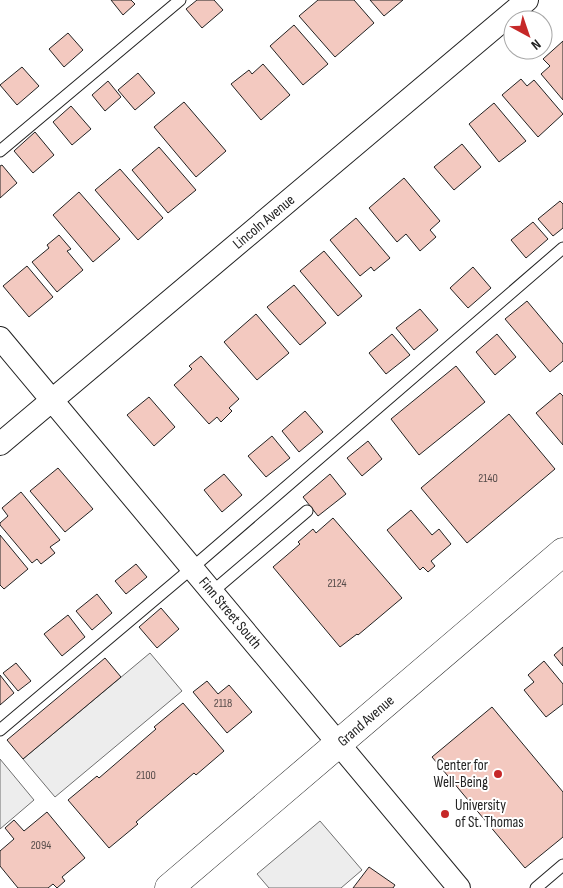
<svg xmlns="http://www.w3.org/2000/svg" width="563" height="888" viewBox="0 0 563 888" font-family="'Sofia Sans Condensed',sans-serif">
  <style>
    .parking { fill: #ededed; stroke: #6f6f6f }
    .building { fill: #f3c9c0; stroke: #222 }
    .lines { fill: none; stroke-linecap: round; stroke-linejoin: round }
    .lane-casing { stroke: #222; stroke-width: 13 }
    .street-casing { stroke: #222; stroke-width: 24 }
    .secondary-casing { stroke: #222; stroke-width: 29 }
    .lane { stroke: #fff; stroke-width: 11 }
    .street { stroke: #fff; stroke-width: 22 }
    .secondary { stroke: #fff; stroke-width: 28 }
    .poi-dot { fill: #c62828; stroke: #fff; stroke-width: 2 }
    .labels { text-anchor: middle; dominant-baseline: central; stroke-width: 4; stroke-linejoin: round; paint-order: stroke }
    .number-label { font-size: 12px; fill: #564c4a }
    .street-label { font-size: 15px; fill: #222; stroke: #fff }
    .poi-label { font-size: 15px; fill: #222; stroke: #fff; text-anchor: end }
  </style>
  <rect width="100%" height="100%" fill="#fff"/>
  <path class="parking" d="M150 653 182 691 55 797 23 759Z
    M0 759 34 800 0 829Z
    M320 821 362 870 341 888H269L257 874Z"/>
  <path class="building" d="M111 0H131L135 4 123 15Z
    M197 0H214L223 10 202 28 186 9Z
    M318 0H354L374 23 335 57 299 16Z
    M370 0H403L384 16Z
    M294 25 328 64 303 85 270 46Z
    M68 33 83 50 64 67 49 49Z
    M563 41V100L541 74 550 66 543 59Z
    M263 64 290 95 261 120 231 84 249 70 252 74Z
    M22 67 39 86 17 105 0 85Z
    M138 73 155 93 135 110 118 90Z
    M521 79 527 86 534 80 563 114 538 137 502 95Z
    M108 81 121 97 105 111 92 95Z
    M184 102 226 151 196 177 154 127Z
    M494 103 526 141 499 162 469 124Z
    M71 106 91 129 72 145 53 122Z
    M35 132 54 155 33 173 14 151Z
    M462 144 481 167 454 190 434 167Z
    M159 147 196 190 168 213 132 170Z
    M2 165 17 183 0 198V166Z
    M120 169 163 218 138 240 95 190Z
    M404 178 440 221 430 230 436 237 420 251 406 234 397 242 369 208Z
    M79 192 120 239 93 262 53 215Z
    M560 201 563 204V228L553 236 538 219Z
    M356 218 390 258 374 271 371 267 360 276 330 240Z
    M533 222 548 239 526 258 511 240Z
    M59 235 71 249 67 251 83 270 57 292 32 262 49 248 47 245Z
    M324 251 362 296 338 316 300 271Z
    M27 266 53 297 29 317 3 286Z
    M473 267 491 288 468 308 450 288Z
    M294 285 326 323 300 345 267 307Z
    M527 301 563 344V361L550 372 505 319Z
    M420 309 438 330 414 350 396 328Z
    M256 314 289 353 257 380 224 342Z
    M392 334 410 355 386 374 369 353Z
    M497 334 516 357 495 375 476 352Z
    M201 356 239 399 229 408 232 411 221 422 217 417 209 424 174 385 192 369 189 366Z
    M456 366 485 402 419 455 391 419Z
    M560 393 563 396V445L536 413Z
    M149 397 175 427 154 446 127 415Z
    M305 411 323 432 299 452 282 431Z
    M509 414 555 469 467 543 421 488Z
    M272 436 290 458 266 477 248 456Z
    M368 441 382 459 362 476 347 458Z
    M58 468 93 509 65 532 30 491Z
    M224 474 242 495 222 512 204 490Z
    M330 474 346 494 318 516 303 497Z
    M21 492 60 540 50 547 55 553 41 564 37 559 32 563 0 525V523L8 516 2 508Z
    M411 510 432 535 439 529 451 544 431 561 435 566 428 572 423 567 420 570 387 530Z
    M333 518 402 598 358 635 357 634 340 647 273 567 300 544 298 542 313 529 316 533Z
    M0 535 28 569 4 589 0 585Z
    M136 564 147 577 126 594 115 581Z
    M97 594 112 613 92 630 76 611Z
    M161 608 179 629 157 648 139 627Z
    M68 615 85 637 62 656 44 634Z
    M563 647V666L554 655Z
    M105 658 121 677 23 759 7 740Z
    M544 661 563 684V704L546 717 524 690 534 682 528 675Z
    M16 663 31 681 18 691 3 673Z
    M0 675 14 693 0 705Z
    M207 681 218 694 229 685 252 712 227 733 193 692Z
    M183 703 224 751 196 775 194 773 136 822 138 824 109 848 68 800 97 776 99 778 156 729 154 727Z
    M492 707 563 792V837L525 868 432 757Z
    M47 812 85 858 62 877 65 881 57 888 53 884 48 888H18L0 866V851L14 839 5 828 14 820 24 831Z
    M369 867 395 885 393 888H353Z"/>
  <g class="lines">
    <g class="lane-casing">
      <path id="lane" d="M0 151 180 0
        M212 592 307 511
        M0 730 192 568 563 248
        M536 888 563 865"/>
    </g>
    <g class="street-casing">
      <path id="street" d="M0 338 459 888
        M0 444 527 0"/>
    </g>
    <g class="secondary-casing">
      <path id="secondary" d="M169 888 563 552"/>
    </g>
    <use href="#lane" class="lane"/>
    <use href="#street" class="street"/>
    <use href="#secondary" class="secondary"/>
  </g>
  <g class="poi-dot">
    <circle cx="498" cy="774" r="5"/>
    <circle cx="445" cy="814" r="5"/>
  </g>
  <g class="labels">
    <g class="number-label">
      <text x="488" y="478">2140</text>
      <text x="337" y="583">2124</text>
      <text x="223" y="703">2118</text>
      <text x="146" y="775">2100</text>
      <text x="41" y="845">2094</text>
    </g>
    <g class="street-label">
      <text transform="translate(264 222) rotate(-40)">Lincoln Avenue</text>
      <text transform="translate(230 613) rotate(50)">Finn Street South</text>
      <text transform="translate(366 721) rotate(-41)">Grand Avenue</text>
    </g>
    <g class="poi-label">
      <text x="488" y="765">Center for<tspan x="488" dy="17">Well-Being</tspan></text>
      <text x="455" y="805" text-anchor="start">University<tspan x="455" dy="17">of St. Thomas</tspan></text>
    </g>
  </g>
  <g transform="translate(528 35) rotate(140)"><circle r="24" fill="#ffffff" stroke="#a7a7a7"/>
  <path d="M0-4L9 19L0 12L-9 19Z" fill="#c62828"/>
  <text y="-8" font-size="14" font-weight="bold" text-anchor="middle" fill="#222222">N</text>
  </g>
</svg>
